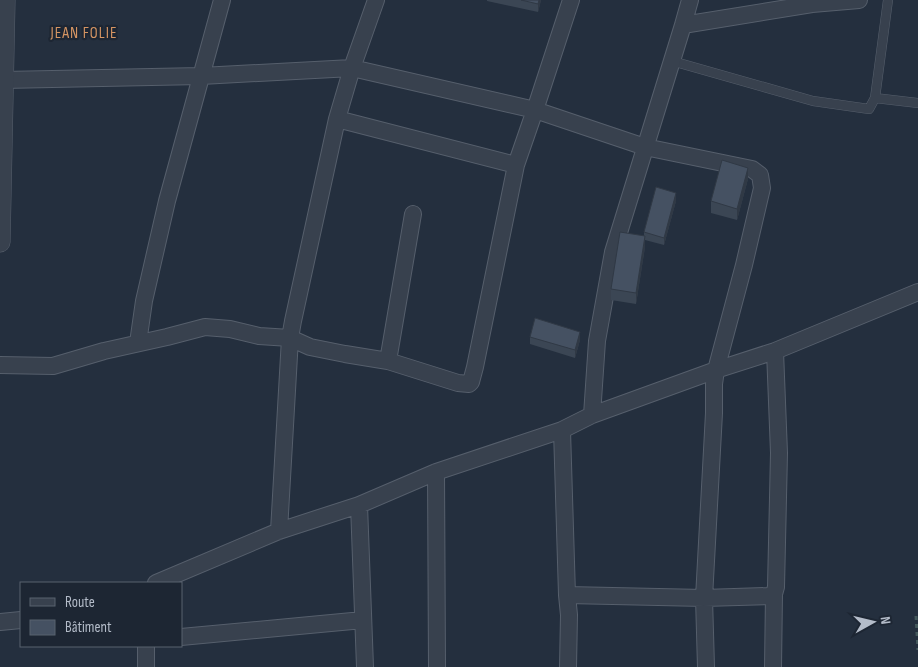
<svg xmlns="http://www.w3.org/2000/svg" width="918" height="667" viewBox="0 0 918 667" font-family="'Sofia Sans Condensed',sans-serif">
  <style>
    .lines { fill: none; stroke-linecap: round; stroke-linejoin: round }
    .service-casing { stroke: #565f6c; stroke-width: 10 }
    .minor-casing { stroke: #565f6c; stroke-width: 18 }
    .tertiary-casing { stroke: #565f6c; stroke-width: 21 }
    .path { stroke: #44595c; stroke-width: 3; stroke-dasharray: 4 4; stroke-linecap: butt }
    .service { stroke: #38414e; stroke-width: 9 }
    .minor { stroke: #38414e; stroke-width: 16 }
    .tertiary { stroke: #38414e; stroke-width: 20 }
    .wall { fill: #3b4654 }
    .shaded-wall { fill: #303945 }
    .building { fill: #455162; stroke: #303945 }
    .labels { text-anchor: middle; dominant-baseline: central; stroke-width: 4.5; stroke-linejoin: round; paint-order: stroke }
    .neighbourhood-label { font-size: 16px; letter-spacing: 1px; fill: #d59563; stroke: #1d2633 }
  </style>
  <rect width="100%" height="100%" fill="#242f3e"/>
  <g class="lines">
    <g class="service-casing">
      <path id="service" d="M672 61 813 101 869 109 875 98 918 103
        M875 98 888 0"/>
    </g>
    <g class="minor-casing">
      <path id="minor" d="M683 25 812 4 859 0
        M3 80 201 76 352 68 535 110 645 147 752 169 760 175 762 188 744 265 716 370 714 384V413L704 598 706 667
        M337 119 516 165
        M138 343 144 301 167 201 222 0
        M388 361 413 214
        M0 365 53 366 104 351 167 337 205 327 230 329 259 336 290 338 310 347 345 354 388 361 458 383 469 384 471 382 475 367 516 165 535 110 571 0
        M592 415 597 341 613 252 683 25 690 0
        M562 430 567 595 569 615 568 667
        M436 472 437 667
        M359 505 365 667
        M279 531 290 338 293 321 337 119 352 68 376 0
        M156 583 279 531 359 505 436 472 562 430 592 415 716 370 775 351 918 292
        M567 595 704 598 768 596 774 594
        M0 622 21 620
        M181 637 363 620
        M146 667V646
        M773 667 774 594 776 587 779 453 775 351"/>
    </g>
    <g class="tertiary-casing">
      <path id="tertiary" d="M0 242 5 0"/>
    </g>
    <path class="path" d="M916 616 918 650"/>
    <use href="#service" class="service"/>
    <use href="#minor" class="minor"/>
    <use href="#tertiary" class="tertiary"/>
  </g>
  <path class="wall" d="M487 0H541L538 12 487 1Z
    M748 179 737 220 711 213V201Z
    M676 201 664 245 645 240V247L636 304 611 300V289L644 236V232Z
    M530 337 580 340 575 358 530 344Z"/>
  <path class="shaded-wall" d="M539 0H541L538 12V4Z
    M748 168V179L737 220V209Z
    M676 193V201L664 245V238Z
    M645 236V247L636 304V293Z
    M580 332V340L575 358V350Z"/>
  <path class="building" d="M521 0H539L538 4Z
    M722 160 748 168 737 209 711 201Z
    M656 187 676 193 664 238 644 232Z
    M620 232 645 236 636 293 611 289Z
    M535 318 580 332 575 350 530 337Z"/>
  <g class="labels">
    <g class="neighbourhood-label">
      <text x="84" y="33">JEAN FOLIE</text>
    </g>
  </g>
  <rect x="20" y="582" width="162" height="65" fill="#1d2633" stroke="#59626f"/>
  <rect x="30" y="598" width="25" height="8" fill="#38414e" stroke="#59626f"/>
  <text x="65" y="607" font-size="15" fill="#b4bcc9">Route</text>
  <rect x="30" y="620" width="25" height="15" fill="#455162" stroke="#59626f"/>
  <text x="65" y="632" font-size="15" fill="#b4bcc9">Bâtiment</text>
  <g transform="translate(873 622) rotate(82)" stroke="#1d2633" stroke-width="4" paint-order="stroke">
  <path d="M0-4L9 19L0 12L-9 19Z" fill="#b4bcc9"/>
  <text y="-8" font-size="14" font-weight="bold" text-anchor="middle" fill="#b4bcc9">N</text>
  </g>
</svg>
